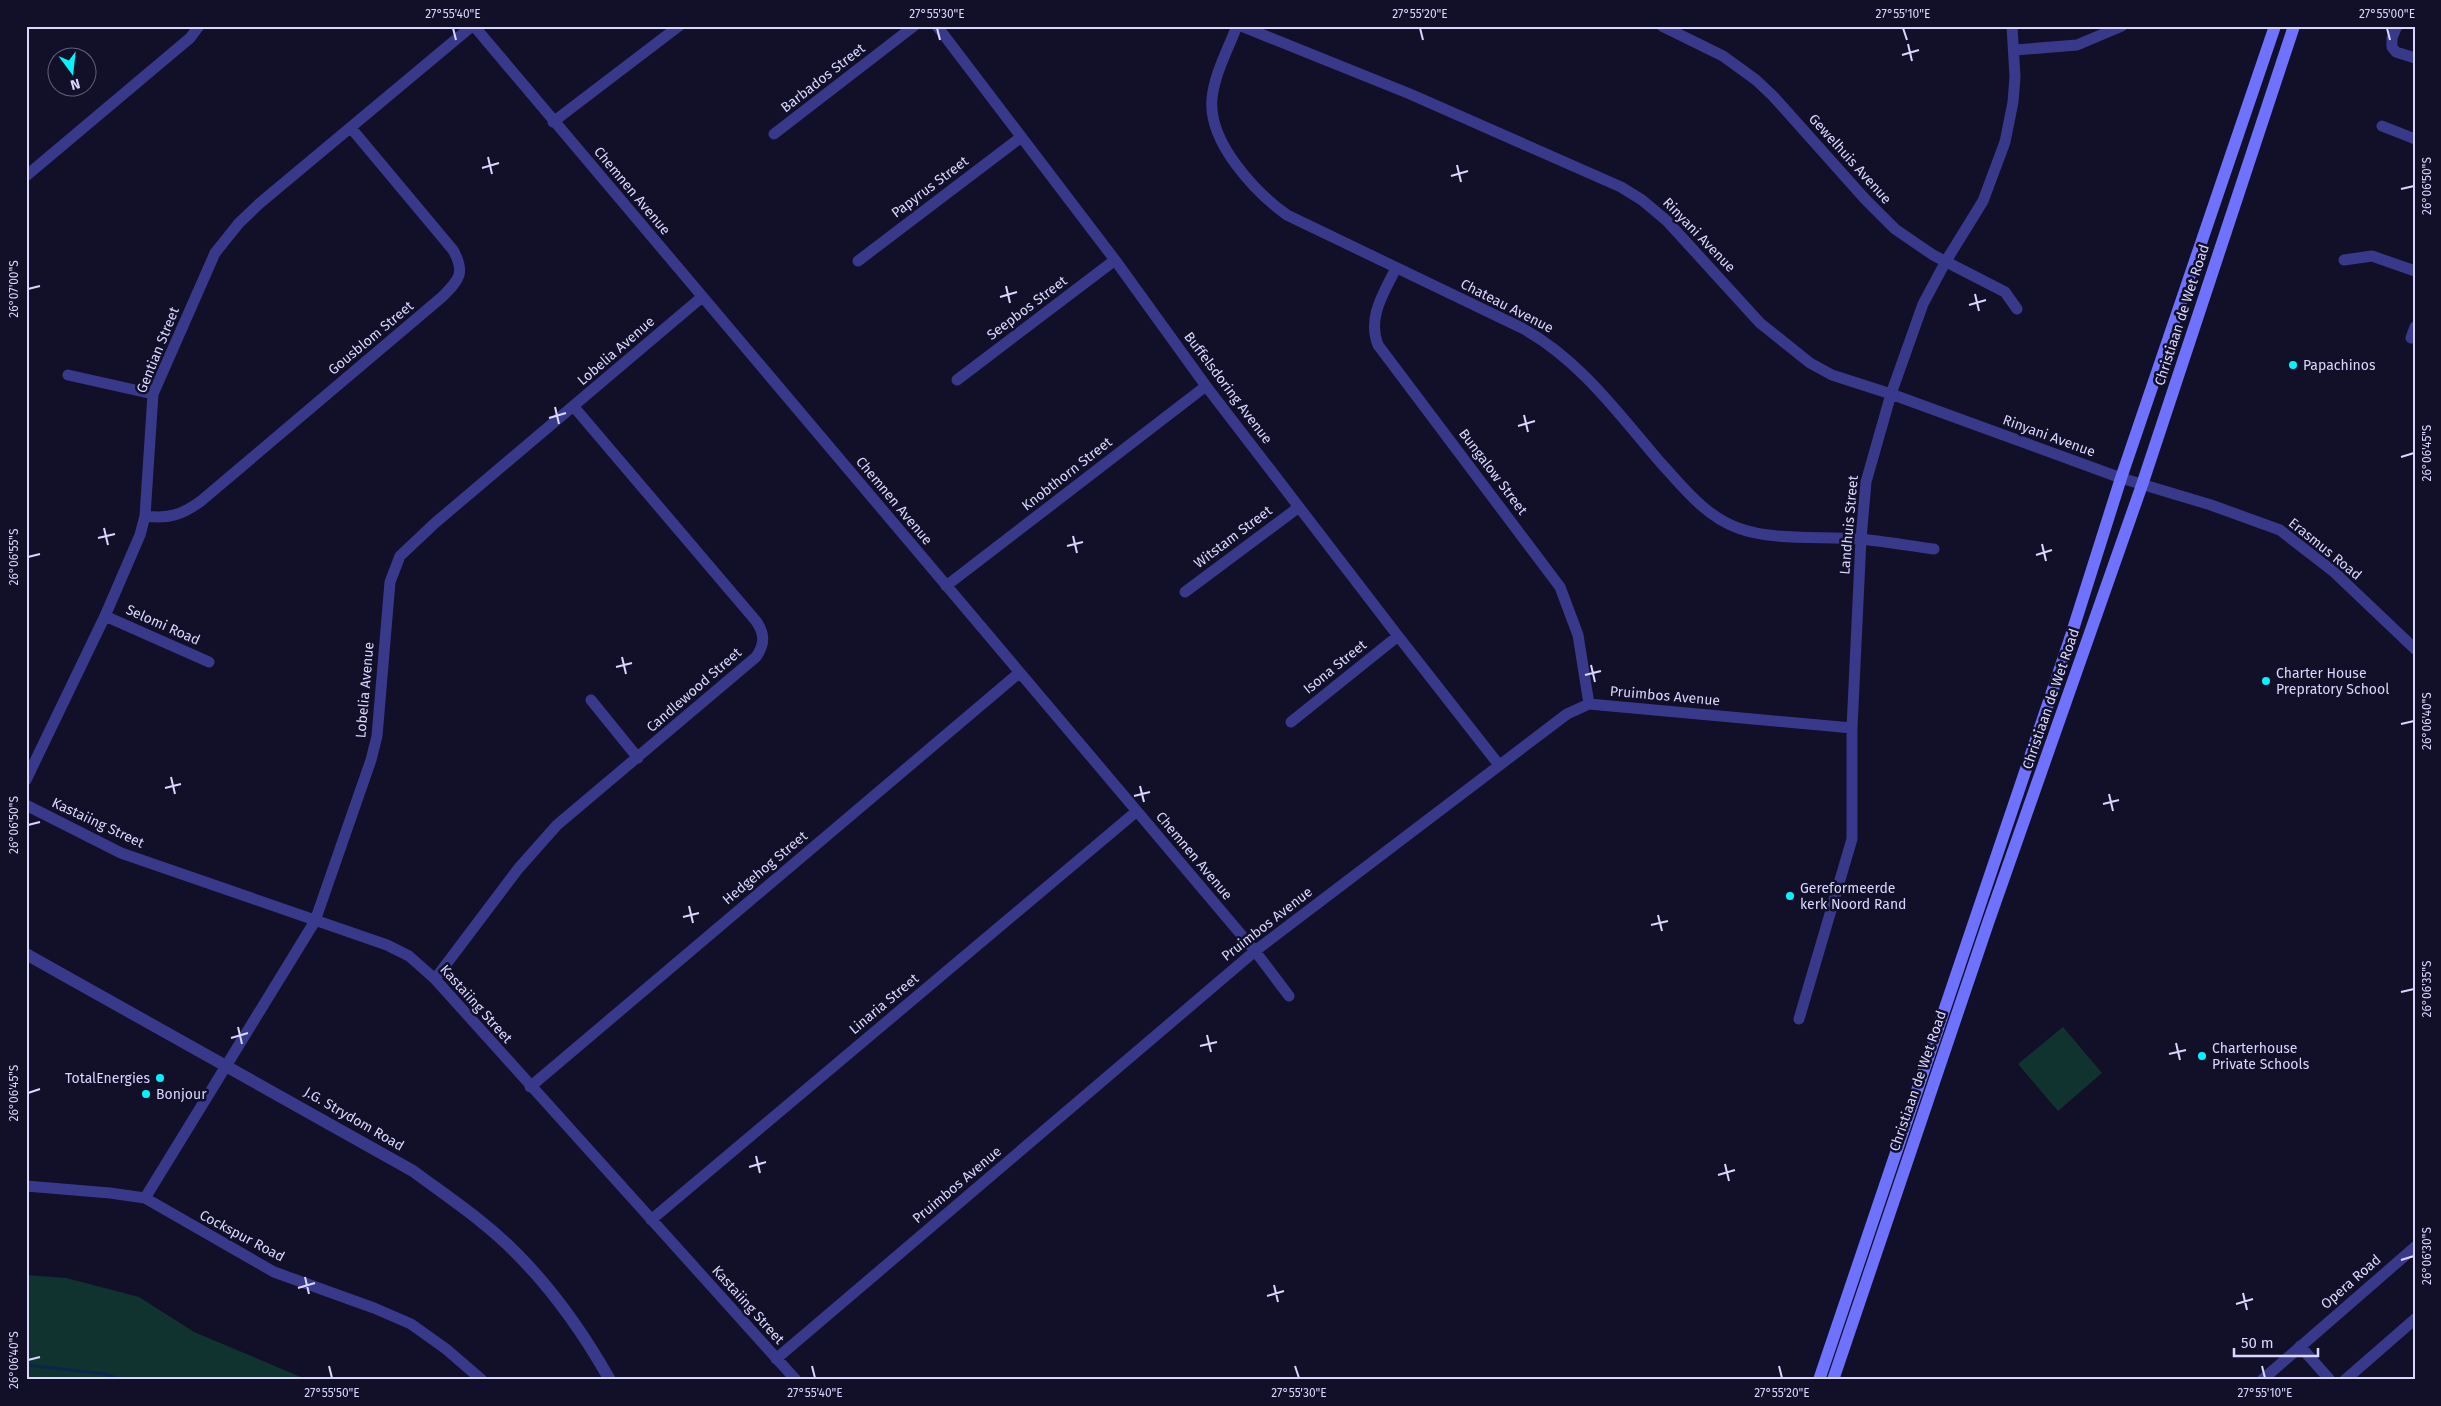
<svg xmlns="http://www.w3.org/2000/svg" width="2441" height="1406" viewBox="0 0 2441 1406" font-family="'Fira Sans',sans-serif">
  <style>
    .park { fill: #113330 }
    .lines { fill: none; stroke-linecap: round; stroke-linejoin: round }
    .stream { stroke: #0a264d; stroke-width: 3 }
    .minor { stroke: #38398a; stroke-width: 11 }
    .tertiary { stroke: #38398a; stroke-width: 12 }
    .secondary { stroke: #6e72ff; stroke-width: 12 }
    .ticks { fill: none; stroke: #d9d7ff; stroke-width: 2 }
    .poi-dot { fill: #03f4ff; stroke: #120f29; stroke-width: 2 }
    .labels { text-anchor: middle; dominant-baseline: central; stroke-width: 5; stroke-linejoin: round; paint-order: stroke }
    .street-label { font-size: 14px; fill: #d9d7ff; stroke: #120f29 }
    .poi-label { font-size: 14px; fill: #d9d7ff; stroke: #120f29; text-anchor: start }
    .neatline { fill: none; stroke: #d9d7ff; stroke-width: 2 }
    .ticks-label { font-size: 12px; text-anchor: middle; fill: #d9d7ff }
  </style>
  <rect width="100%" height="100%" fill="#120f29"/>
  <path class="park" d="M2063 1027 2102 1073 2058 1111 2018 1064Z
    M26 1275 66 1278 139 1297 194 1332 308 1380H26Z"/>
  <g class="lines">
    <path class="stream" d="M26 1365 106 1374 122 1380"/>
    <path class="minor" d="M474 26 1255 951 1289 996
      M937 26 1115 260 1206 386 1398 636 1499 765
      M1237 26C1228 49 1214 75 1212 99 1208 142 1255 192 1287 215L1522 328C1579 359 1618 413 1660 462 1683 487 1705 516 1738 528 1772 541 1821 536 1858 539 1884 541 1909 546 1934 549
      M1241 26 1410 94 1621 187 1642 200 1667 221 1760 323 1810 363 1832 375 1891 394 2121 478 2211 505 2280 530 2334 572 2415 649
      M1662 26 1723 56 1756 80 1773 96 1865 199 1895 229 1933 255 2005 292 2017 309
      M2397 26 2392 38V47L2396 52 2415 58
      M2015 50 2077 45 2122 26
      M553 122 679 26
      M2382 126 2415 139
      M774 134 914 26
      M26 176 190 38 199 26
      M2344 260 2372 256 2415 271
      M858 261 1020 138
      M1396 268C1384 293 1367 317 1378 345L1560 587 1578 635 1589 704
      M2411 338 2415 327
      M68 375 153 394
      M957 380 1115 260
      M145 516C169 519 182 515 201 501L442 297C459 280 466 273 453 250L351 128
      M946 586 1206 386
      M1185 592 1299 507
      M105 616 209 662
      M591 700 638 758
      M1291 722 1398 636
      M26 780 105 616 140 535 145 516 153 394 215 253 239 223 260 203 472 26
      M26 805 121 853 387 945 409 956 435 979 796 1380
      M435 979 518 869 557 825 756 657C765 644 765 634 756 621L574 407
      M1799 1019 1852 839V728L1861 539 1866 482 1891 394 1923 304 1946 261 1983 201 2005 142 2013 102 2015 77 2012 26
      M530 1087 1019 673
      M26 1186 110 1193 145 1198 274 1272 374 1308 411 1324 446 1349 482 1380
      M145 1198 315 921 371 760 377 736 390 582 400 556 435 523 702 297
      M651 1220 1137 811
      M2300 1346 2330 1380
      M776 1359 1255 951 1567 714 1589 704 1852 728
      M2262 1380 2415 1247
      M2345 1380 2415 1319"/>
    <path class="tertiary" d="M26 954 413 1171C448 1197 486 1222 517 1254 553 1290 585 1336 610 1380"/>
    <path class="secondary" d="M1819 1380 2069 642 2121 478 2275 26
      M1833 1380 1988 923 2142 485 2294 26"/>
  </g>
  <path class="ticks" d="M453 28 456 40M937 28 940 40M1420 28 1423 40M1903 28 1907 40M2387 28 2390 40M1908 44 1912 61M1902 55 1919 50M488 157 492 174M1457 165 1461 182M482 168 499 163M1451 176 1468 171M2401 189 2414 186M1006 286 1010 303M28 289 40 286M1975 294 1979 311M1000 297 1017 292M1969 305 1986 300M555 407 559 424M1524 415 1528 432M549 418 566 413M1518 426 1535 421M2401 457 2414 453M104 528 108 545M1073 536 1077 553M98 538 115 534M2042 544 2046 561M1067 546 1083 542M2036 555 2052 550M28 557 40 554M622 657 626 674M1591 665 1595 682M616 667 632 663M1585 675 1601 671M2401 724 2414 721M171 777 175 794M1140 786 1144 802M165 788 181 784M2109 794 2113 811M1134 796 1150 792M2103 804 2119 800M28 825 40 822M689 906 693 923M1658 915 1662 931M683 917 699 913M1651 925 1668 921M2401 992 2414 989M238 1027 242 1044M1207 1035 1211 1052M231 1038 248 1033M2176 1043 2180 1060M1200 1046 1217 1042M2169 1054 2186 1050M28 1093 40 1089M756 1156 760 1173M1725 1164 1729 1181M749 1167 766 1162M1718 1175 1735 1170M2401 1260 2414 1256M305 1277 309 1294M1274 1285 1278 1302M298 1288 315 1283M2243 1293 2247 1310M1267 1296 1284 1291M2236 1304 2253 1299M28 1360 40 1357M329 1366 332 1378M812 1366 815 1378M1295 1366 1299 1378M1779 1366 1782 1378M2262 1366 2265 1378"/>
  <g class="poi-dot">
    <circle cx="2293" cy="365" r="5"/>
    <circle cx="2266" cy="681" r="5"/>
    <circle cx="1790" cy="896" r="5"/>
    <circle cx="2202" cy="1056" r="5"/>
    <circle cx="160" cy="1078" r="5"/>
    <circle cx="146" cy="1094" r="5"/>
  </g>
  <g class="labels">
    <g class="street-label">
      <text transform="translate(823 78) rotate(-38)">Barbados Street</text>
      <text transform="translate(1850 159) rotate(48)">Gewelhuis Avenue</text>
      <text transform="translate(930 187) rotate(-37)">Papyrus Street</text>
      <text transform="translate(632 191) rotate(50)">Chemnen Avenue</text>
      <text transform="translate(1699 235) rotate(46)">Rinyani Avenue</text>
      <text transform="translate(1507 306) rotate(27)">Chateau Avenue</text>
      <text transform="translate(1027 308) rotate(-37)">Seepbos Street</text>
      <text transform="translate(2182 315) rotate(-72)">Christiaan de Wet Road</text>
      <text transform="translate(371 338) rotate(-40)">Gousblom Street</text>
      <text transform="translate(158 350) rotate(-68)">Gentian Street</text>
      <text transform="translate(616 351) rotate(-41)">Lobelia Avenue</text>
      <text transform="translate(1228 388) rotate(53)">Buffelsdoring Avenue</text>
      <text transform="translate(2049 436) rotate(20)">Rinyani Avenue</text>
      <text transform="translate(1493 472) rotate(53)">Bungalow Street</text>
      <text transform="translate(1067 474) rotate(-38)">Knobthorn Street</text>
      <text transform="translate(894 501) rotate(50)">Chemnen Avenue</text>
      <text transform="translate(1849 525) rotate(-85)">Landhuis Street</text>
      <text transform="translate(1233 537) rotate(-37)">Witstam Street</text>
      <text transform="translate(2325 549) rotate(39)">Erasmus Road</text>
      <text transform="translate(163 625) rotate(24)">Selomi Road</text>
      <text transform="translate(1335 667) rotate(-39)">Isona Street</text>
      <text transform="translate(365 690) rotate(-85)">Lobelia Avenue</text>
      <text transform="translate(694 690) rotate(-41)">Candlewood Street</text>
      <text transform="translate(1665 696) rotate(5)">Pruimbos Avenue</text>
      <text transform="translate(2051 699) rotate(-71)">Christiaan de Wet Road</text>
      <text transform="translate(98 823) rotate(25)">Kastaiing Street</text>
      <text transform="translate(1194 856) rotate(50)">Chemnen Avenue</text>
      <text transform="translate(765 868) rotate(-40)">Hedgehog Street</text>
      <text transform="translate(1267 924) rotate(-38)">Pruimbos Avenue</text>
      <text transform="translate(476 1004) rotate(48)">Kastaiing Street</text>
      <text transform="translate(884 1004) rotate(-40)">Linaria Street</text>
      <text transform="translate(1918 1081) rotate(-71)">Christiaan de Wet Road</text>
      <text transform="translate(354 1119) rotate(30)">J.G. Strydom Road</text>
      <text transform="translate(957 1185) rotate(-40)">Pruimbos Avenue</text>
      <text transform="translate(242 1236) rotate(28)">Cockspur Road</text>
      <text transform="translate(2351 1282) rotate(-41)">Opera Road</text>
      <text transform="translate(748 1305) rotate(48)">Kastaiing Street</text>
    </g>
    <g class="poi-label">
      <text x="2303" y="365">Papachinos</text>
      <text x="2276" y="673">Charter House<tspan x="2276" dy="16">Prepratory School</tspan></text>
      <text x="1800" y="888">Gereformeerde<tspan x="1800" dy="16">kerk Noord Rand</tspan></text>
      <text x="2212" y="1048">Charterhouse<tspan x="2212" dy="16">Private Schools</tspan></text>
      <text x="150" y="1078" text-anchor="end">TotalEnergies</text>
      <text x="156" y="1094">Bonjour</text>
    </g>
  </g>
  <rect width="2441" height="1406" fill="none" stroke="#120f29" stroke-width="55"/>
  <g transform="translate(72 72) rotate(165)"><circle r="24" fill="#120f29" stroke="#625f7f"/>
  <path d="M0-4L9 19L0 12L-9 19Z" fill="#03f4ff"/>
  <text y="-8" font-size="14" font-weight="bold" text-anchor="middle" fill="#d9d7ff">N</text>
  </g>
  <path d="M2234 1348v8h84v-8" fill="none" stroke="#d9d7ff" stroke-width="2.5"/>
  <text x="2241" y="1348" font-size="15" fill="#d9d7ff" stroke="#120f29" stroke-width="4" paint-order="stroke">50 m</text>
  <rect x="28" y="28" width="2386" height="1350" class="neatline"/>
  <g class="ticks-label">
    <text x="453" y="18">27°55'40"E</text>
    <text x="937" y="18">27°55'30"E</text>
    <text x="1420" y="18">27°55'20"E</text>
    <text x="1903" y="18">27°55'10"E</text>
    <text x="2387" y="18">27°55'00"E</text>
    <text transform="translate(2427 186) rotate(-90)" y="4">26°06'50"S</text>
    <text transform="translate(14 289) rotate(-90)" y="4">26°07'00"S</text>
    <text transform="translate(2427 453) rotate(-90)" y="4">26°06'45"S</text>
    <text transform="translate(14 557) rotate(-90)" y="4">26°06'55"S</text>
    <text transform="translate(2427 721) rotate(-90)" y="4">26°06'40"S</text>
    <text transform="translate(14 825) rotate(-90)" y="4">26°06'50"S</text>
    <text transform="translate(2427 989) rotate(-90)" y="4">26°06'35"S</text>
    <text transform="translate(14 1093) rotate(-90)" y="4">26°06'45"S</text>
    <text transform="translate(2427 1256) rotate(-90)" y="4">26°06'30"S</text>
    <text transform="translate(14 1360) rotate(-90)" y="4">26°06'40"S</text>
    <text x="332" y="1397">27°55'50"E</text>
    <text x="815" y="1397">27°55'40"E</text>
    <text x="1299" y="1397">27°55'30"E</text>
    <text x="1782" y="1397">27°55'20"E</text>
    <text x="2265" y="1397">27°55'10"E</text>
  </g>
</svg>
